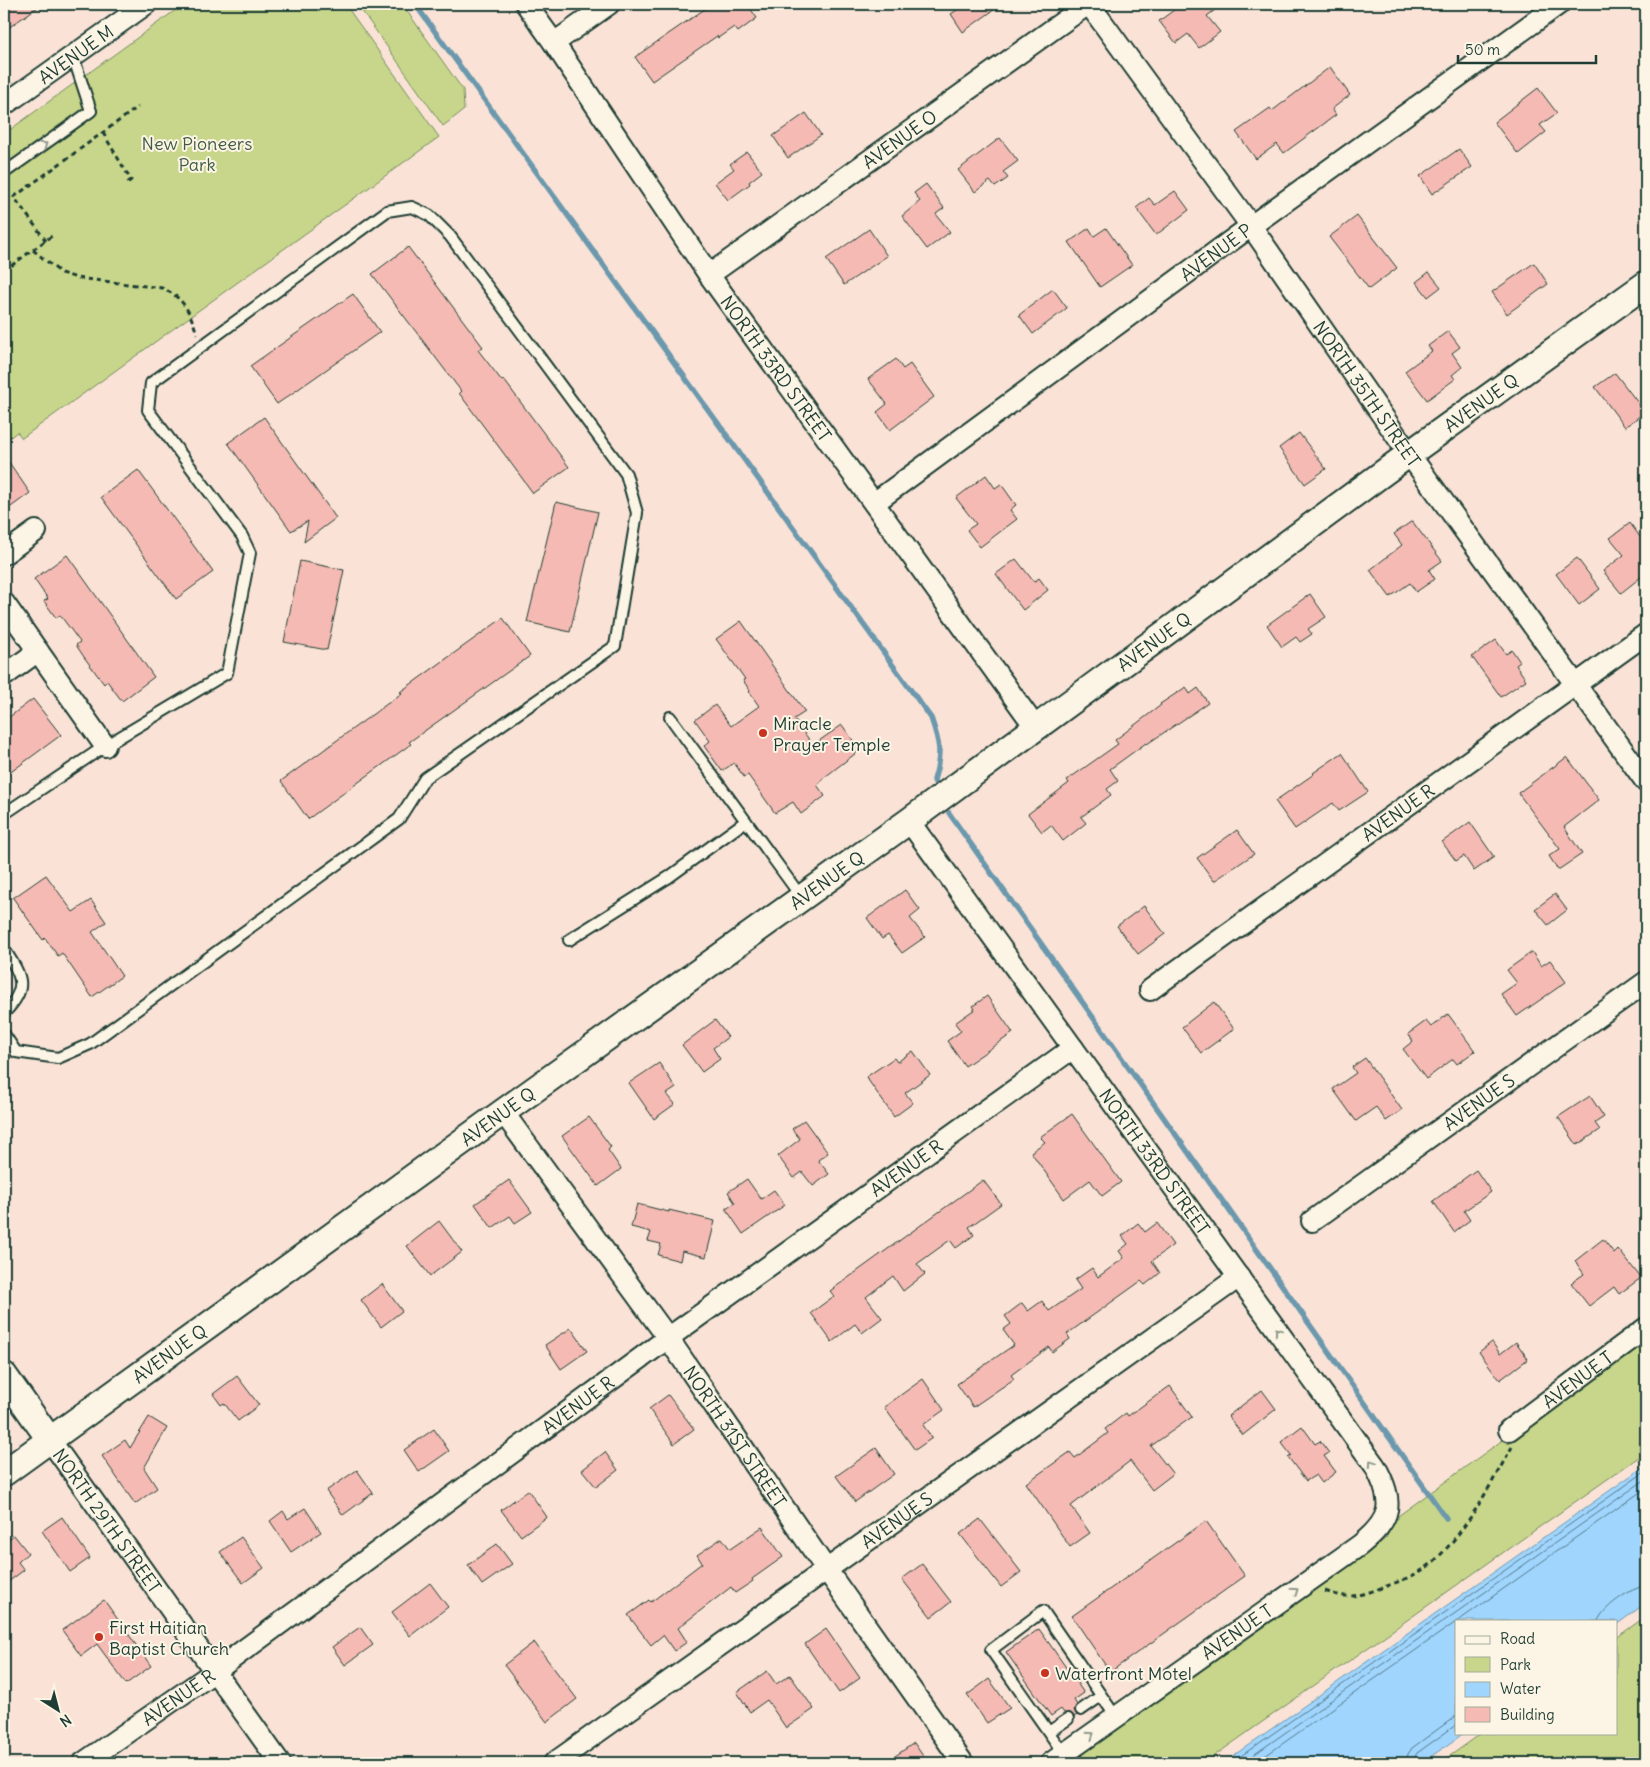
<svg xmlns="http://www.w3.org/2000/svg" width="1650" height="1767" viewBox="0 0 1650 1767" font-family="Delius,sans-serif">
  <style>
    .green { fill: #c7d68a; stroke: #738a5f }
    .water { fill: #a0d5fe; stroke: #6c98ad }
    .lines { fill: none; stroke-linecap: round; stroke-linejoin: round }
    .shore { stroke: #537a85; stroke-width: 1 }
    .stream { stroke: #6c98ad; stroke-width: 5.5 }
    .building { fill: #f5bab3; stroke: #1f3d34 }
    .service-casing { stroke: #1f3d34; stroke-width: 14 }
    .minor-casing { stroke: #1f3d34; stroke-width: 24 }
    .tertiary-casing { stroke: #1f3d34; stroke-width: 29 }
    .path { stroke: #1f3d34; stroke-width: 3; stroke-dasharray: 5 4; stroke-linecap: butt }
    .service { stroke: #fcf5e5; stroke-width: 10 }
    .minor { stroke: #fcf5e5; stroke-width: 20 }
    .tertiary { stroke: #fcf5e5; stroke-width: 25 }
    .oneway { stroke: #8e998c }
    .poi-dot { fill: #c8321e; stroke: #fcf5e5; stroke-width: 2 }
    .labels { text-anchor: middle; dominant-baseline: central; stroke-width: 4; stroke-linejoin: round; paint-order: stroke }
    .street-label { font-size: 18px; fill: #1f3d34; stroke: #fcf5e5 }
    .park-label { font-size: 18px; fill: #415c45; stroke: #fcf5e5 }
    .poi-label { font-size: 18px; fill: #1f3d34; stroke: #fcf5e5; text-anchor: start }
  </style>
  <rect width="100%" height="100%" fill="#fae3d6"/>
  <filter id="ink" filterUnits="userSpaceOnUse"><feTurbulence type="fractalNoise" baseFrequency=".02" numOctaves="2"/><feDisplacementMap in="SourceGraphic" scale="10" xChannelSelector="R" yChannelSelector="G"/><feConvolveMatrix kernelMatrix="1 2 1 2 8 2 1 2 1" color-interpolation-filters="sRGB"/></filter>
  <g filter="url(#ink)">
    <path class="green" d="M184 4H345L439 137 22 438 17 432 4 442V134Z
      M357 4H402L463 90 464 110 443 126Z
      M1646 1341V1452L1204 1763H1070L1367 1554 1386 1538 1395 1519H1398V1516L1504 1439 1508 1444Z
      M1646 1616V1763H1440L1482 1733H1616V1638Z"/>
    <path class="water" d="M1646 1465V1603L1616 1625V1621H1456V1733H1464L1422 1763H1223Z"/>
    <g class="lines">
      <path class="shore" d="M1458 1621 1646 1488
        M1598 1621C1602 1608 1633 1586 1646 1586
        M1231 1763 1646 1471
        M1242 1763 1646 1479
        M1255 1763 1456 1622
        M1406 1763 1408 1754 1412 1748 1456 1716
        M1414 1763V1758L1417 1753 1456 1725"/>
      <path class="stream" d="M415 4 931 718C940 744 942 753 934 780L935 783
        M949 813 1446 1518"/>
    </g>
    <path class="building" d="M4 4H42L4 31Z
      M712 4H747L757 18 738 32 734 27 718 38 717 36 652 81 635 57Z
      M966 4H1002L963 32 951 14Z
      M1182 4H1223L1207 16 1220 32 1199 48 1188 34 1176 43 1159 21Z
      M1330 67 1350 95 1332 109 1336 115 1284 153 1277 144 1256 159 1236 132 1270 108 1272 111Z
      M1538 88 1557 113 1540 125 1546 132 1518 154 1494 122Z
      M806 113 821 135 788 158 773 136Z
      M1000 138 1018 161 1003 172 1008 178 995 187 990 181 975 192 958 170Z
      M1459 149 1472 167 1432 194 1420 176Z
      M747 152 762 172 749 182 750 184 728 200 715 183 734 169 730 164Z
      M926 184 944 208 936 214 950 232 927 249 902 216 920 201 914 193Z
      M1175 191 1189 210 1156 235 1136 208 1149 198 1155 205Z
      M1357 216 1397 268 1369 289 1329 237Z
      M1089 228 1094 236 1106 228 1132 265 1100 287 1069 242Z
      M869 229 887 256 844 285 826 259Z
      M408 247 483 347 478 350 502 381 504 380 569 467 533 493 459 393 461 391 372 274Z
      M1534 263 1548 284 1507 314 1492 292Z
      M1429 272 1441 287 1428 297 1416 282Z
      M1053 289 1067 308 1033 334 1019 315Z
      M353 294 380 332 277 404 250 366Z
      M1448 331 1460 347 1452 353 1462 367 1452 375 1455 379 1427 400 1405 371 1432 351 1428 346Z
      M896 359 903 369 910 364 934 397 890 430 877 412 887 404 868 379Z
      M1615 373 1645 412 1625 427 1595 387Z
      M264 417 336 518 304 542 308 521 291 531 228 443Z
      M1299 433 1326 469 1305 484 1279 448Z
      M4 455 30 493 4 512Z
      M138 470 213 572 176 599 101 497Z
      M986 475 995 488 1001 484 1016 505 1010 510 1017 519 980 547 967 530 976 524 956 498Z
      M556 502 598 512 570 632 527 622Z
      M1412 521 1442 561 1429 570 1435 579 1416 592 1410 583 1390 597 1370 570 1402 545 1394 534Z
      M1630 523 1646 545V573L1621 593 1603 571 1624 555 1610 538Z
      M67 555 154 677 122 701 107 681 104 684 84 657 76 645 80 642 60 615 56 618 44 601 48 599 34 579Z
      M1577 558 1600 589 1579 605 1556 574Z
      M1016 559 1034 582 1039 578 1048 590 1023 610 996 574Z
      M300 561 344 570 327 650 284 642Z
      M1310 594 1326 617 1308 629 1312 634 1300 642 1296 637 1282 647 1267 625Z
      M503 618 530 656 409 742 411 744 308 819 281 781 402 693 400 692Z
      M741 621 805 712 794 719 813 745 842 725 860 750 821 780 822 781 817 785 825 796 801 814 793 802 775 813 748 775 744 777 734 763 722 771 704 746 710 741 695 720 715 705 731 726 759 706 749 692 750 691 743 680 745 679 716 639Z
      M1496 640 1506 654 1512 650 1520 662 1516 665 1526 680 1501 697 1472 657Z
      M1186 687 1190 694 1198 688 1208 703 1147 744 1146 743 1110 769 1118 781 1107 789 1111 795 1081 817 1086 823 1063 841 1051 825 1042 832 1028 814 1069 783 1067 780 1118 744 1115 740 1161 705 1160 704Z
      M33 699 61 735 4 777V721Z
      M1342 753 1368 792 1339 811 1333 803 1295 829 1275 801 1314 774 1313 773Z
      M1567 757 1599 800 1564 827 1582 854 1558 870 1549 856 1560 849 1518 793Z
      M1470 822 1494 857 1474 871 1464 856 1456 861 1442 842Z
      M1237 830 1254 854 1214 881 1197 858Z
      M46 875 73 912 91 900 106 922 92 932 122 976 92 997 62 953 58 956 45 938 43 940 13 898Z
      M905 890 920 910 910 918 925 937 902 953 888 935 882 939 867 918Z
      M1555 894 1567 910 1548 925 1535 909Z
      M1144 906 1165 934 1138 954 1117 926Z
      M1532 952 1541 966 1550 960 1566 982 1517 1016 1501 994 1517 983 1507 970Z
      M987 996 1013 1033 965 1066 947 1041 961 1031 955 1023 975 1009 973 1006Z
      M1214 1002 1234 1029 1201 1053 1182 1027Z
      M1448 1014 1475 1051 1457 1064 1453 1059 1426 1079 1403 1049 1413 1041 1408 1034 1426 1021 1431 1027Z
      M715 1020 728 1037 713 1048 720 1059 702 1072 682 1045Z
      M913 1051 930 1075 905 1093 913 1103 894 1117 866 1077 894 1058 897 1062Z
      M1365 1058 1402 1110 1386 1121 1376 1107 1356 1121 1333 1089 1356 1073 1352 1067Z
      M659 1063 676 1088 667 1094 675 1104 654 1119 629 1083Z
      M1590 1096 1604 1117 1595 1123 1600 1130 1577 1145 1558 1117Z
      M1072 1114 1121 1182 1102 1196 1090 1180 1064 1199 1031 1152 1045 1142 1040 1137Z
      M589 1117 611 1147 608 1150 621 1169 598 1186 562 1136Z
      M804 1120 828 1153 818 1160 829 1174 813 1186 802 1172 794 1178 778 1156 800 1139 792 1129Z
      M1476 1170 1491 1192 1464 1211 1470 1220 1454 1232 1433 1201Z
      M747 1179 761 1199 774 1190 785 1205 743 1234 726 1209 735 1203 728 1192Z
      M509 1180 532 1212 515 1223 510 1216 492 1228 475 1204Z
      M983 1180 1001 1204 969 1227 974 1235 956 1248 950 1240 917 1264 925 1274 903 1291 893 1276 866 1297 882 1318 862 1333 855 1324 832 1342 811 1313 834 1296 830 1291Z
      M637 1204 669 1212V1210L715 1221 706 1257 682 1251 680 1261 658 1255 661 1244 648 1241 651 1232 631 1227Z
      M439 1221 462 1252 430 1276 407 1246Z
      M1138 1223 1145 1232 1157 1223 1173 1245 1152 1261 1160 1273 1145 1285 1141 1281 1067 1334 1070 1339 1052 1352 1049 1347 1011 1375 1014 1379 973 1407 957 1384 1014 1345 1003 1330 1011 1324 1005 1316 1022 1303 1028 1311 1042 1301 1049 1311 1081 1289 1075 1280 1092 1268 1098 1277 1124 1258 1119 1251 1128 1244 1122 1236Z
      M1603 1239 1614 1253 1618 1249 1641 1278 1619 1294 1614 1287 1589 1306 1571 1283 1584 1274 1575 1261Z
      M382 1284 402 1311 381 1327 361 1300Z
      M571 1328 587 1351 561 1369 545 1345Z
      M1492 1342 1500 1354 1516 1342 1528 1359 1500 1380 1479 1352Z
      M237 1376 259 1405 238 1421 224 1403 221 1405 213 1394Z
      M923 1379 944 1410 923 1425 932 1438 915 1450 884 1407Z
      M1170 1386 1192 1417 1151 1446 1173 1474 1152 1490 1130 1461 1071 1506 1090 1533 1070 1547 1026 1483 1070 1452 1075 1458 1108 1433 1105 1429 1126 1413 1128 1416Z
      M1262 1390 1276 1409 1243 1435 1228 1416Z
      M668 1395 694 1429 674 1444 649 1409Z
      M149 1417 167 1428 144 1468 157 1488 135 1504 102 1456 125 1440 130 1448Z
      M1302 1426 1315 1444 1320 1441 1329 1453 1324 1456 1336 1472 1322 1483 1316 1475 1306 1481 1288 1457 1291 1455 1281 1442Z
      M434 1429 449 1451 419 1472 404 1450Z
      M876 1448 894 1474 855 1502 836 1476Z
      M605 1452 618 1470 596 1487 582 1470Z
      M357 1470 373 1493 343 1515 326 1491Z
      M528 1490 547 1517 521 1536 501 1510Z
      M305 1508 321 1532 291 1552 270 1521 283 1511 288 1519Z
      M62 1517 90 1558 70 1572 42 1531Z
      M980 1519 1021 1572 1001 1587 960 1534Z
      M1206 1521 1245 1576 1110 1672 1072 1616Z
      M762 1527 783 1557 752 1579 753 1581 735 1593 731 1587 678 1628 687 1642 674 1651 663 1635 651 1645 628 1615 649 1600 651 1602 702 1563 697 1555 722 1538 730 1549Z
      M14 1535 28 1553 18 1562 24 1570 4 1585V1542Z
      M241 1537 264 1568 243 1583 220 1552Z
      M497 1544 512 1564 482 1585 468 1565Z
      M922 1564 951 1602 931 1617 902 1579Z
      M430 1583 448 1607 410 1636 392 1612Z
      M104 1600 151 1666 126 1684 97 1644 81 1656 62 1630Z
      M360 1627 373 1645 345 1665 332 1647Z
      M826 1629 860 1678 839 1693 805 1644Z
      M1039 1629 1084 1693 1074 1700 1077 1705 1074 1710 1077 1715 1074 1717 1071 1713H1064L1061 1709 1051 1716 1006 1652Z
      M534 1642 577 1699 547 1722 504 1665Z
      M767 1671 776 1684 790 1675 814 1709 786 1728 767 1700 750 1712 737 1692Z
      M989 1679 1010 1708 987 1723 967 1695Z
      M914 1743 928 1763H885Z"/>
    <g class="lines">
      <g class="service-casing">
        <path id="service" d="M4 173 91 111 73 56
          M670 717 802 898
          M4 814 105 746 227 673 250 553 242 536 148 410 151 383 387 211 412 207 429 215 450 236 626 474 637 513 615 646 425 778 399 819 90 1044 58 1058 16 1052 4 1034
          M569 940 669 877 746 821
          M4 949C22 977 29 987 4 1013
          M1081 1710 1101 1696
          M1049 1732 1068 1719
          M1064 1754 991 1650 1043 1611 1116 1717"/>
      </g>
      <g class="minor-casing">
        <g id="minor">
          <path id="s1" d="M526 4 554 43 709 275 1036 728"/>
          <path id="s2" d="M1089 4 1251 226 1409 454 1646 782"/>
          <path d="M554 43 609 4"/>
          <path id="s3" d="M4 105 146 4"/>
          <path id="s4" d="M709 275 1088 4"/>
          <path id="s5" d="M874 503 1251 226 1559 4"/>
          <path d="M4 554 36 531"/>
          <path d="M4 603 105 746"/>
          <path d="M4 676 38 651"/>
          <path id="s6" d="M909 821 1375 1466C1395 1503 1392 1519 1360 1545L1051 1763"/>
          <path id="s7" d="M1150 990 1646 634"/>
          <path id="s8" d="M503 1112 668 1338 826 1569 963 1763"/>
          <path id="s9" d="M1312 1221 1646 982"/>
          <path id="s10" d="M1509 1430 1646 1328"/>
          <path id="s11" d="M50 1440 280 1763"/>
          <path id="s12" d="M83 1763 214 1672 668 1338 1073 1048"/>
          <path id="s13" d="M554 1763 1239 1277"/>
        </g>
      </g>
      <g class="tertiary-casing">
        <g id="tertiary">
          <path d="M4 1375 50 1440"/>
          <path id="s14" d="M4 1473 503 1112 909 821 1409 454 1646 284"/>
        </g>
      </g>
      <path class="path" d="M103 133 131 180 126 184
        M46 241 14 197 138 107
        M33 250 61 273 77 278 162 288C184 298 190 312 197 334
        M4 271 53 235
        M1325 1591C1349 1600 1358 1596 1381 1588 1398 1582 1418 1575 1432 1563 1467 1531 1489 1487 1512 1447"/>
      <use href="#service" class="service"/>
      <use href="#minor" class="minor"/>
      <use href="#tertiary" class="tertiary"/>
    </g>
    <defs><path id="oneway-chevron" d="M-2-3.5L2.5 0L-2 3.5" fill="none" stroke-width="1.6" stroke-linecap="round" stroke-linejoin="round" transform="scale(1.25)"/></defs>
    <g class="oneway">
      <use href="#oneway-chevron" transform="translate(44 145) rotate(-35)"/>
      <use href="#oneway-chevron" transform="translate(1278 1331) rotate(-126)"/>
      <use href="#oneway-chevron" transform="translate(1372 1463) rotate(-124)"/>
      <use href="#oneway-chevron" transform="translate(1295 1591) rotate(-35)"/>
      <use href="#oneway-chevron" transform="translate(1091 1735) rotate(-35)"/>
    </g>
  </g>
  <g class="poi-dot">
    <circle cx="763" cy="733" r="5"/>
    <circle cx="99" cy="1637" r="5"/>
    <circle cx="1045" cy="1673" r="5"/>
  </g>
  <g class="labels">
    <g class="street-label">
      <text stroke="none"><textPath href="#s3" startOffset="88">AVENUE M</textPath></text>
      <text stroke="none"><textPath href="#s4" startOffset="234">AVENUE O</textPath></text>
      <text stroke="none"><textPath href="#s5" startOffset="424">AVENUE P</textPath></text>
      <text stroke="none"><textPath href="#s1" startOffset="442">NORTH 33RD STREET</textPath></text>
      <text stroke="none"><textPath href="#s2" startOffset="479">NORTH 35TH STREET</textPath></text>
      <text stroke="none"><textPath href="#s14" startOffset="1824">AVENUE Q</textPath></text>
      <text stroke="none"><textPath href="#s14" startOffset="1419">AVENUE Q</textPath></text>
      <text stroke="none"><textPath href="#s7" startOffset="305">AVENUE R</textPath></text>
      <text stroke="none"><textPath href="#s14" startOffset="1014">AVENUE Q</textPath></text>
      <text stroke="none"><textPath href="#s9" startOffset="205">AVENUE S</textPath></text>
      <text stroke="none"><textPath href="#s14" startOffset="609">AVENUE Q</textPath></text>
      <text stroke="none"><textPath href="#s6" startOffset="420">NORTH 33RD STREET</textPath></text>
      <text stroke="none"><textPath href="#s12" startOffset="1016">AVENUE R</textPath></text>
      <text stroke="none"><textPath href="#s14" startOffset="204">AVENUE Q</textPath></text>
      <text stroke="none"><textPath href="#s10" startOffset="85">AVENUE T</textPath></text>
      <text stroke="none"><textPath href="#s12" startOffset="611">AVENUE R</textPath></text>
      <text stroke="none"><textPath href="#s8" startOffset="399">NORTH 31ST STREET</textPath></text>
      <text stroke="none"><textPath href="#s13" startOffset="420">AVENUE S</textPath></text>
      <text stroke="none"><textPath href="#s11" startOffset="99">NORTH 29TH STREET</textPath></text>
      <text transform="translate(1237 1632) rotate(-35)">AVENUE T</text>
      <text stroke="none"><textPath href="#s12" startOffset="116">AVENUE R</textPath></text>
    </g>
    <g class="park-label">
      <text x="197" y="143">New Pioneers<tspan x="197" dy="21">Park</tspan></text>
    </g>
    <g class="poi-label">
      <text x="773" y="723">Miracle<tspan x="773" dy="21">Prayer Temple</tspan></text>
      <text x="109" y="1627">First Haitian<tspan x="109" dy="21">Baptist Church</tspan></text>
      <text x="1055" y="1673">Waterfront Motel</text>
    </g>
  </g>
  <rect width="1650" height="1767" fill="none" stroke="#fcf5e5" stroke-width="20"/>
  <rect x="10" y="10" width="1630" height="1747" fill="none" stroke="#1f3d34" stroke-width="2" filter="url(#ink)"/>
  <rect x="1455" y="1620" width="162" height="115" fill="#fcf5e5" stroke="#a4ab9e"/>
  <rect x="1465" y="1636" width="25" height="8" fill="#fcf5e5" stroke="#a4ab9e"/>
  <text x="1500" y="1644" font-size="15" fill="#1f3d34">Road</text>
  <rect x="1465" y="1657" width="25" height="15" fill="#c7d68a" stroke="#a4ab9e"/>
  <text x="1500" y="1670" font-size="15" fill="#1f3d34">Park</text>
  <rect x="1465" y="1682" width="25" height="15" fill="#a0d5fe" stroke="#a4ab9e"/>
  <text x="1500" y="1694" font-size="15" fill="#1f3d34">Water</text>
  <rect x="1465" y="1707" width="25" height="15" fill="#f5bab3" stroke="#a4ab9e"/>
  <text x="1500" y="1720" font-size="15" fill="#1f3d34">Building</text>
  <g transform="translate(58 1710) rotate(144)" stroke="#fcf5e5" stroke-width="4" paint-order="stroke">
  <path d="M0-4L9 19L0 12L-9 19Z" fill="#1f3d34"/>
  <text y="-8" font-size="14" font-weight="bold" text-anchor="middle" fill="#1f3d34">N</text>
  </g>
  <path d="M1458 55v8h138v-8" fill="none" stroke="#1f3d34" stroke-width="2.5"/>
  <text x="1465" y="55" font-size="15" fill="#1f3d34" stroke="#fcf5e5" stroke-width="4" paint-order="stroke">50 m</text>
</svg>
